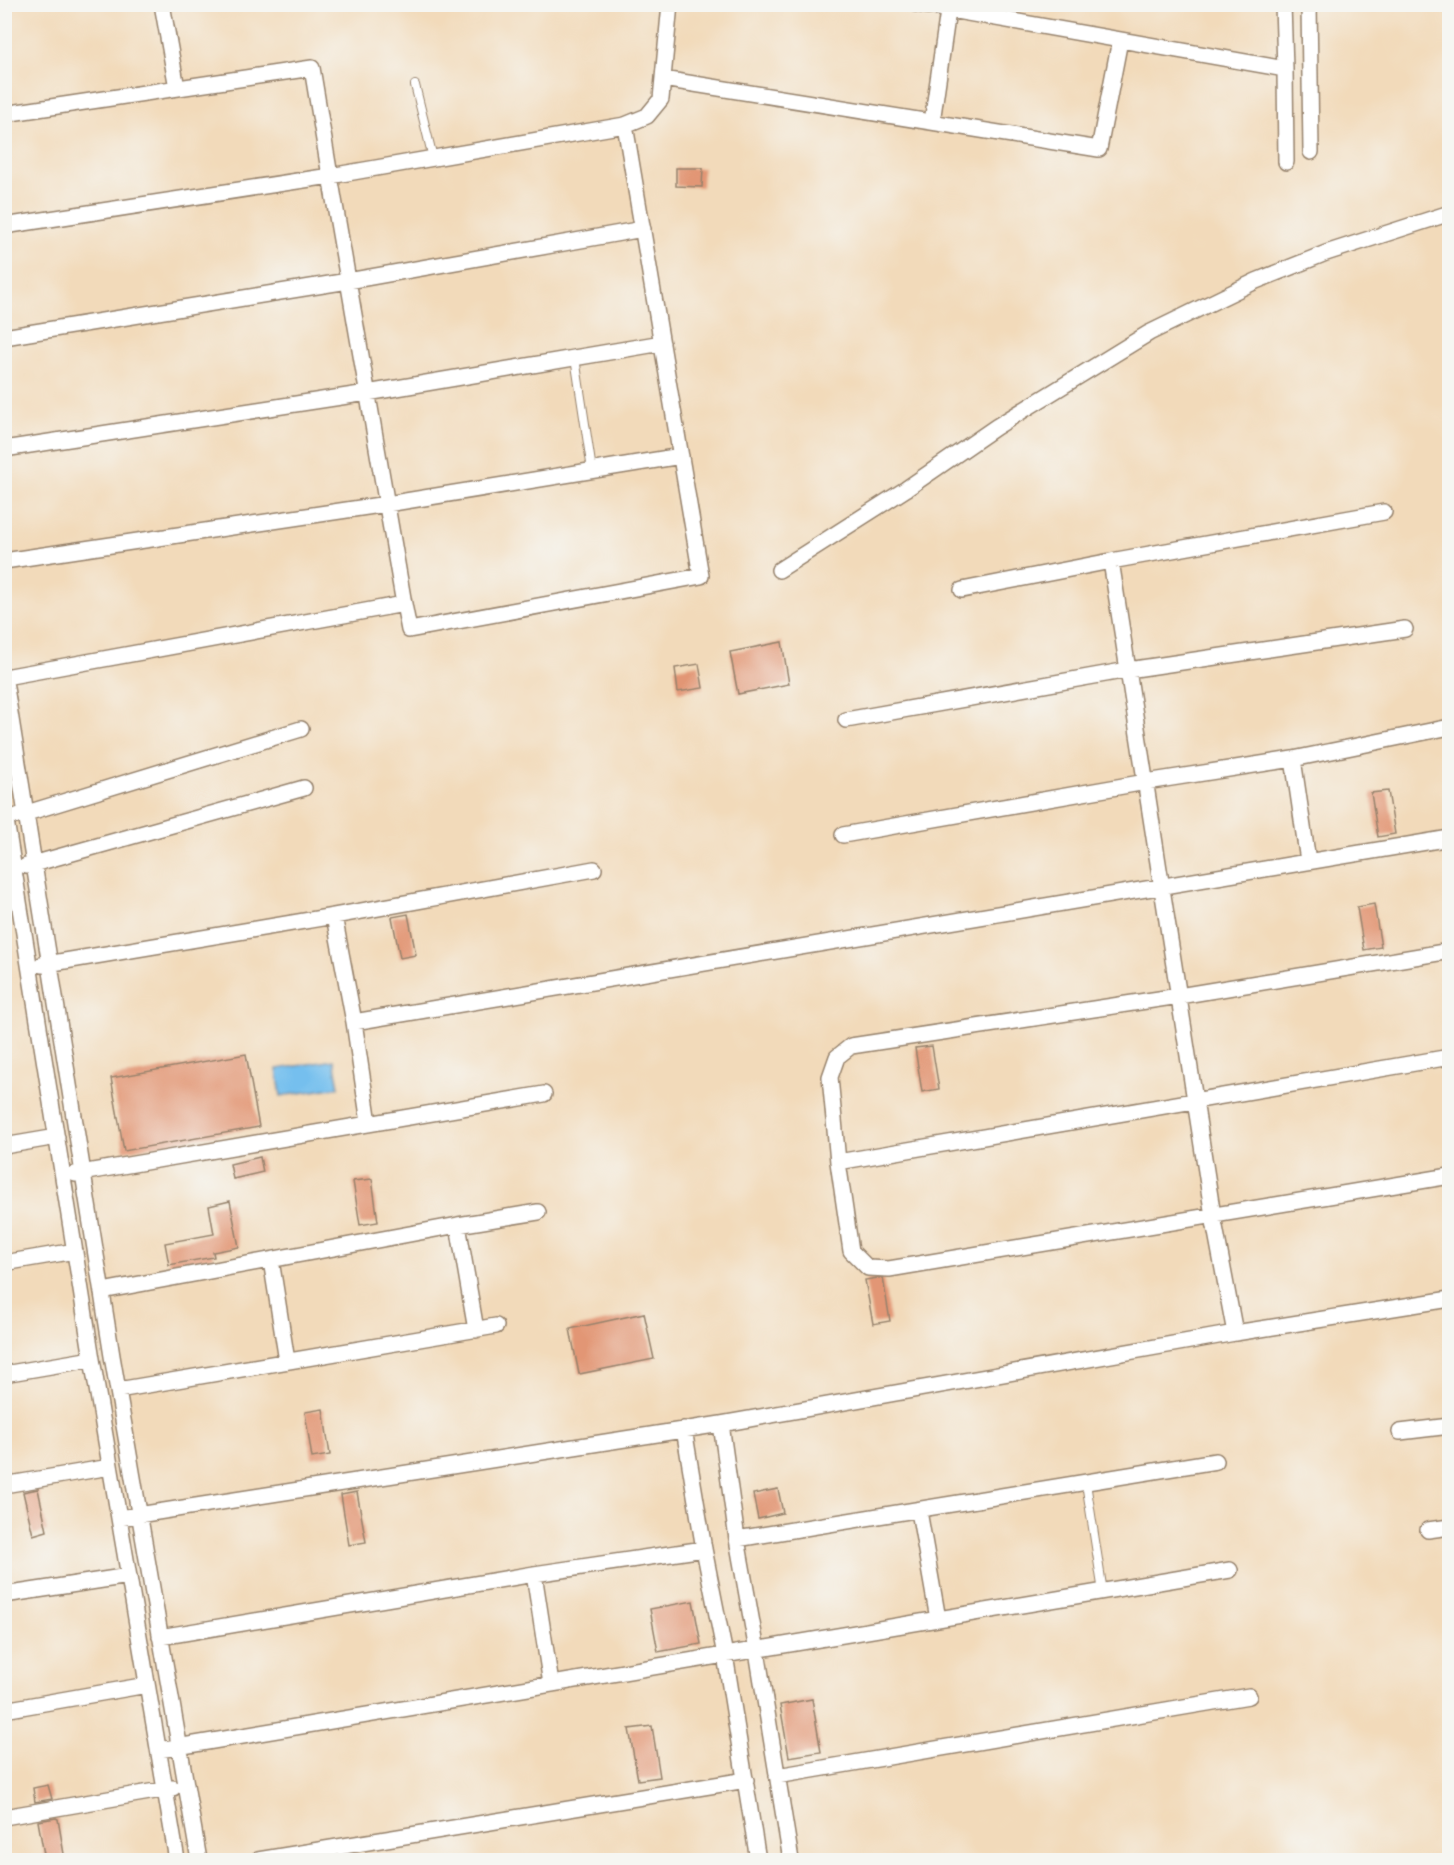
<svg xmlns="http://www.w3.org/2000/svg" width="1454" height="1865" viewBox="0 0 1454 1865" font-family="Delius,sans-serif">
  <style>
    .water { fill: #75bfee; stroke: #587486; stroke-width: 1.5 }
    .building { fill: #e29675 }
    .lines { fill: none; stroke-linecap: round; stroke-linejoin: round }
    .lane-casing { stroke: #96826c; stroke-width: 10 }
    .street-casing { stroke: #96826c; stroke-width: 18 }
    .lane { stroke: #fff; stroke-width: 8 }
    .street { stroke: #fff; stroke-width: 15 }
  </style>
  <rect width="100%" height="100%" fill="#f6f6f2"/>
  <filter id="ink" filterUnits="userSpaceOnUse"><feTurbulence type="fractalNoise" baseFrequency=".0167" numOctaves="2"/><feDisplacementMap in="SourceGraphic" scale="12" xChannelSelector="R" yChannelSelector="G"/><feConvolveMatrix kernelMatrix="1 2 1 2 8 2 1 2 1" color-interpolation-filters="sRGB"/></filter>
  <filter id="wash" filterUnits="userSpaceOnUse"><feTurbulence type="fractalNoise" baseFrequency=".008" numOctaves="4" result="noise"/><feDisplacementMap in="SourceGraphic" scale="24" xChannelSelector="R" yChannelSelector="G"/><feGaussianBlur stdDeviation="1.35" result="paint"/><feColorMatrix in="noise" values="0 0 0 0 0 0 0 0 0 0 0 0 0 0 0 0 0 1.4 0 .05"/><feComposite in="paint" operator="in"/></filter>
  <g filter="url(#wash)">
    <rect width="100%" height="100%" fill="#f2daba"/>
    <path class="water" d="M334 1060 339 1087 281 1096 277 1069Z"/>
    <g id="blocks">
      <path class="building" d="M676 168H703L702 187 676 186Z
        M782 642 789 684 738 694 730 652Z
        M699 664 703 688 678 692 675 668Z
        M1388 791 1395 834 1378 837 1371 793Z
        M1374 904 1381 947 1364 950 1357 907Z
        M408 914 416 955 400 958 392 917Z
        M932 1046 939 1089 922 1092 915 1048Z
        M246 1054 259 1127 124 1151 111 1078Z
        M260 1157 263 1172 233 1179 230 1164Z
        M372 1179 378 1222 360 1225 353 1181Z
        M230 1201 239 1247 213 1252 214 1257 169 1265 165 1243 214 1234 209 1206Z
        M878 1278H883L890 1321 873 1324 865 1280Z
        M644 1313 654 1359 579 1374 570 1329Z
        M323 1409 330 1455 312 1458 305 1412Z
        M38 1489 47 1531 33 1535 23 1492Z
        M778 1489 783 1513 758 1519 753 1494Z
        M357 1492 366 1542 349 1545 341 1495Z
        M693 1601 701 1644 658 1652 650 1609Z
        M812 1699 821 1752 789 1757 780 1705Z
        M652 1726 660 1777 638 1780 629 1729Z
        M48 1785 52 1799 35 1802 33 1788Z
        M56 1818 58 1819 65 1860H45L38 1821Z"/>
    </g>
  </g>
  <g filter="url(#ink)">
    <use href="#blocks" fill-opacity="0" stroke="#96826c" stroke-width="1.5"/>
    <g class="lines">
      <g class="lane-casing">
        <path id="lane" d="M415 85 433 158
          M575 358 592 470
          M1086 1483 1103 1592"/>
      </g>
      <g class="street-casing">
        <path id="street" d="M162 4 177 88
          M916 4 1285 69 1283 4
          M1309 4 1311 152
          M1285 69 1286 162
          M663 79 1099 149 1120 40
          M4 114 312 68 330 176 625 125 701 576 409 630 404 604 5 677
          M932 122 949 4
          M625 125 647 116 661 99 670 4
          M4 226 330 176 404 604
          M4 337 348 281 643 229
          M4 449 367 393 662 343
          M1384 512 1111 561 1213 1216 1235 1333 1450 1299
          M4 561 387 504 681 456
          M779 570 906 489 996 427 1149 333 1256 281 1326 253 1450 213
          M962 590 1111 561
          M4 675 112 1356 199 1860
          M846 720 1128 670 1405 629
          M1293 759 1308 861
          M4 808 92 1359 177 1860
          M17 816 301 729
          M843 835 1146 782 1293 759 1450 727
          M26 866 304 788
          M334 916 354 1022 369 1123
          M1450 951 1179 996 851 1046 837 1057 830 1077 838 1162 851 1251 868 1268 889 1269 1450 1176
          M41 965 334 916 594 869
          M354 1022 1450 838
          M4 1146 57 1137
          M838 1162 1450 1057
          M75 1174 544 1094
          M458 1225 476 1330
          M271 1260 287 1361
          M4 1263 75 1251
          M102 1291 458 1225 538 1212
          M4 1374 92 1359
          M118 1390 496 1326
          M721 1424 737 1539 757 1651 791 1860
          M684 1429 704 1549 725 1655 758 1860
          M1400 1432 1450 1426
          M4 1485 110 1467
          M919 1511 938 1619
          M119 1518 721 1424 1235 1333
          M1428 1530 1450 1527
          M737 1539 1216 1461
          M534 1574 551 1684
          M4 1595 129 1576
          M160 1637 534 1574 704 1549
          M4 1710 147 1685
          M159 1750 1230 1570
          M777 1776 1249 1696
          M4 1817 173 1788
          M258 1860 746 1780"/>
      </g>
      <use href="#lane" class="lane"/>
      <use href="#street" class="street"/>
    </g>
  </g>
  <rect width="1454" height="1865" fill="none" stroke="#f6f6f2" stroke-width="24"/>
</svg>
